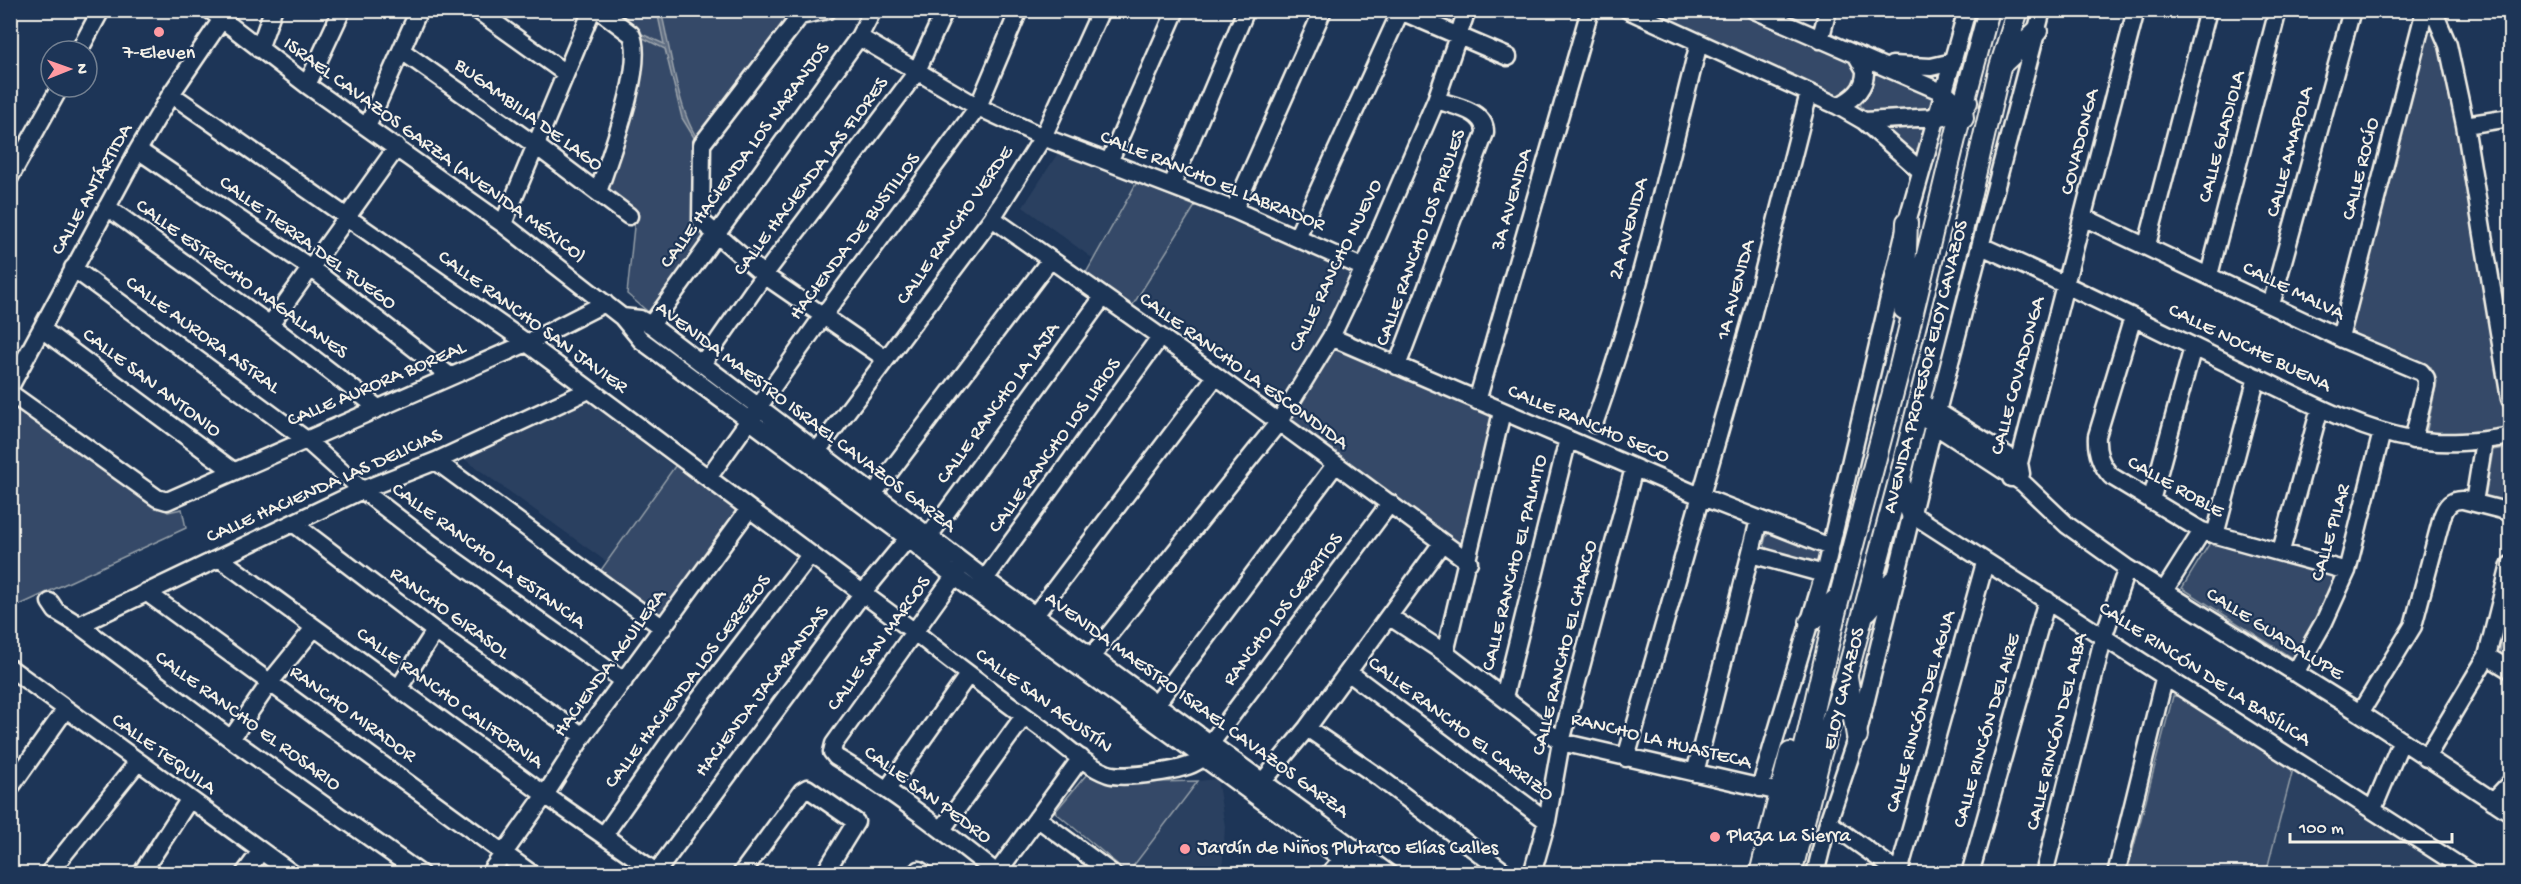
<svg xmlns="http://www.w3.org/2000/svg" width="2521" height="884" viewBox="0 0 2521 884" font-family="'Gochi Hand',sans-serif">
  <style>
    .built { fill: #2a4060 }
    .green { fill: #354a67; stroke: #949ea8; stroke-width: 1.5 }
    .water { fill: #5e6d82; stroke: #9aa2ab; stroke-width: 1.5 }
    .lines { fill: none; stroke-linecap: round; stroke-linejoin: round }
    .minor-casing { stroke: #f4f1e8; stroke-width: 21 }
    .major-casing { stroke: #f4f1e8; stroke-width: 24 }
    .minor { stroke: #1d3557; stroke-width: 16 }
    .major { stroke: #1d3557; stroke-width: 20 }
    .poi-dot { fill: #ff9aa2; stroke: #1d3557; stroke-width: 2 }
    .labels { text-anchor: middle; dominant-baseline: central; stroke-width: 4.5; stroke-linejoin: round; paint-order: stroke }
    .poi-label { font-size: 20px; fill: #f4f1e8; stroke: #1d3557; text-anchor: start }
    .street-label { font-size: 20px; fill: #f4f1e8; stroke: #1d3557 }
  </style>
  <rect width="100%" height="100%" fill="#1d3557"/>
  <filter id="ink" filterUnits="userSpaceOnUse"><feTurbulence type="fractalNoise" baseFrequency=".0167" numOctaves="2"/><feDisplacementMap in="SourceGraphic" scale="12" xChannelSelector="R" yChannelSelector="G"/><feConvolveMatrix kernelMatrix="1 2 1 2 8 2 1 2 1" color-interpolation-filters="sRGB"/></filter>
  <g filter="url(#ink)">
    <path class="built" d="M1060 150 1356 273 1285 401 1023 207Z
      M587 400 679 471 611 565 460 456Z
      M2293 769 2436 858 2440 866 2438 874H2266Z
      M1217 779 1225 826 1222 873H1128L1198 781Z"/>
    <path class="green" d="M613 11H803L699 140 700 188 714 234 653 316 627 294 635 217 603 193 633 108 643 38 641 31Z
      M1623 11H1755L1857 56 1865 70 1838 106Z
      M2428 18 2441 33 2507 430 2471 435 2426 434 2437 381 2431 367 2348 337Z
      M1872 70 1940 94 1933 115 1873 119 1860 105 1871 90Z
      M1927 123 1918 159 1880 126Z
      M1137 182 1195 206 1131 308 1086 273Z
      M1334 344 1497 415 1465 544 1460 548 1286 421Z
      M11 398 160 507 168 512 182 509 186 528 11 609Z
      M2510 447V505L2485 498 2493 450Z
      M678 462 740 510 662 616 601 570Z
      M1771 532 1822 548 1815 569 1769 553 1764 544 1766 536Z
      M2211 541 2339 575 2295 660 2182 588Z
      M2510 609V662L2499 655Z
      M2173 696H2178L2293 769 2266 873H2127Z
      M1092 768 1116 783 1198 781 1128 873 1055 812Z"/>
    <path class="water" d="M657 11H661C669 42 679 117 699 140L698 144 682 118 665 49 643 38 642 34 664 44Z"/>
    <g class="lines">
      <g class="minor-casing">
        <path id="minor" d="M210 10 307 85 503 224 622 317 641 340 908 538 954 576 1363 874
          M477 10 565 73
          M828 10 800 16 702 144 701 221 764 275 886 359
          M1398 10 1508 57
          M1628 10 1838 106 1864 121 1921 171
          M1754 10 1942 92
          M2433 10 2448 45 2465 125 2510 399
          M859 37 978 107 1043 137 1234 210 1364 268
          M1820 40 1828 10
          M259 49 273 10
          M79 51 101 10
          M402 51 535 145 629 216
          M1892 65 1931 67 1953 62
          M307 85 342 10
          M171 94 527 343 916 633C959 668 1003 700 1048 733 1067 747 1086 766 1108 774 1123 779 1185 771 1198 761 1205 757 1207 749 1211 743L1390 503
          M1838 106C1853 99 1866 89 1865 70L1857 56
          M1864 121 1936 117
          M2465 125 2510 118
          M367 127 419 10
          M138 150 311 268 450 376
          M1109 162 1176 10
          M10 177 60 87
          M1172 185 1246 10
          M598 192C608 161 647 62 631 34L599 10
          M107 207 270 325 378 408
          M1234 210 1323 10
          M2083 217 2340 338 2421 372 2426 378V386L2413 440
          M992 218 1216 376 1469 562
          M503 224 592 10
          M1297 237 1400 12
          M2147 245 2208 10
          M1981 246C2074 287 2164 333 2256 377 2305 400 2356 429 2411 439 2442 445 2480 442 2510 436
          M73 268 305 439 362 490 432 544 624 681
          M2209 275 2278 10
          M2271 305 2352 10
          M622 317 640 319 651 325 985 579 1389 874
          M2133 317 2097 436C2096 452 2100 464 2111 476L2202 531 2347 571
          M270 325 397 147
          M651 325 859 37 873 10
          M43 330 233 471
          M1331 337 1700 496 1830 547
          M2340 338 2425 10
          M702 364 764 275 916 73 945 10
          M1397 366 1485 133C1486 110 1453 106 1436 100
          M10 387 138 150 171 94 222 19
          M10 393 157 498 167 501 527 343 605 303
          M1477 401 1590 10
          M1930 407 2019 463 2021 474
          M1925 419 2023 483 2067 525 2127 568 2360 713 2510 812
          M1594 424C1639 300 1666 171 1699 43
          M818 450 992 218 1043 137 1101 10
          M436 461 663 628
          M708 478 823 316 978 107 1019 10
          M2011 478 2019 463 2136 10
          M874 493 1050 260
          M2151 501 2193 347
          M2474 502 2484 441
          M1912 514 2472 874
          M293 523 435 631 583 736
          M2215 535 2257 377
          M929 536 1103 297
          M2281 551 2320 408
          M1751 554 1824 574
          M219 558 545 795 656 872
          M960 568 834 744 832 752 836 757C894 792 945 832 998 874
          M985 579 1160 337
          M2164 591 2202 531
          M146 592 532 874
          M50 602 56 611 79 625 231 739 421 874
          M1035 615 1216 376
          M1390 617 1445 653 1561 742 1771 790
          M79 625 362 490 436 461 589 390
          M1445 653 1502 412
          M1092 656 1278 423 1331 337 1364 268 1436 100 1467 10
          M2487 656 2510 670
          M10 668 293 874
          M1348 672 1547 821
          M2295 673 2324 622 2347 571 2382 432
          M398 689 435 631
          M1504 697 1568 439
          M1157 703 1335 465
          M2360 713 2413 626 2442 517C2446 506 2451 499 2463 500L2510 512
          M1307 728 1380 778 1507 874
          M231 739 271 681 314 628
          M1626 758 1750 324 1809 93
          M2426 758 2487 656 2510 565
          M1695 773 1759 520
          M1264 780 1307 728 1442 543
          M10 788 65 710
          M888 788 968 675
          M1760 788 1824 574 1907 222 1967 10
          M2493 801 2510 783
          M2373 809 2401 742
          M1037 818 1113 874
          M1828 822 1901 874
          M943 828 1024 716
          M604 835 698 701 810 555
          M1899 872 1985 563
          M997 873 1081 758
          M48 874 137 763
          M141 874 189 800
          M244 874 261 851
          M489 874 545 795 583 736 749 509
          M655 874 862 594 908 538
          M741 874 802 791 807 788 856 822 824 874
          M914 874 919 870 925 874
          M1329 874 1343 858
          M1532 874 1547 821 1561 742 1634 468
          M1815 874 1828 822 1857 736 1934 423 2042 10
          M1970 874 2047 600
          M2044 874 2104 635 2127 568
          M2116 874 2165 675"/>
      </g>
      <g class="major-casing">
        <path id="major" d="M2003 63 2037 31
          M1942 92 1962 110 1963 118
          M1936 117 1962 110 1967 102
          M1904 309 1907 222
          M1899 481 1912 514
          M1867 611 1894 580
          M1810 622 1839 597
          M1847 677 1857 736
          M1760 874 1790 753
          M1776 874 1835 614 1900 366 1962 110 1989 10
          M1791 874 1821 753 1847 674 1899 481 1961 236 2000 67 2018 10"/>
      </g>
      <use href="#minor" class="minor"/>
      <use href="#major" class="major"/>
    </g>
  </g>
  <g class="poi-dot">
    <circle cx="159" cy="32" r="6"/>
    <circle cx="1715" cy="837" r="6"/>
    <circle cx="1185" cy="849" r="6"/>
  </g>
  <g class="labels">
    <g class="poi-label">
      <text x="159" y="54" text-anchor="middle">7-Eleven</text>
      <text x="1727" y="837">Plaza La Sierra</text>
      <text x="1197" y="849">Jardín de Niños Plutarco Elías Calles</text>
    </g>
    <g class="street-label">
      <text transform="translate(528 116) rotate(36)">BUGAMBILIA DE LAGO</text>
      <text transform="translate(2223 137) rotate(-75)">CALLE GLADIOLA</text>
      <text transform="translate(2081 142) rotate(-76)">COVADONGA</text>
      <text transform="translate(434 151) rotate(36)">ISRAEL CAVAZOS GARZA (AVENIDA MÉXICO)</text>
      <text transform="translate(2291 152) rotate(-75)">CALLE AMAPOLA</text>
      <text transform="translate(746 156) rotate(-54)">CALLE HACIENDA LOS NARANJOS</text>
      <text transform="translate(2362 169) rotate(-76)">CALLE ROCÍO</text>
      <text transform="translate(812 177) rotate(-53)">CALLE HACIENDA LAS FLORES</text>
      <text transform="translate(1212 182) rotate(22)">CALLE RANCHO EL LABRADOR</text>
      <text transform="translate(93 190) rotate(-61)">CALLE ANTÁRTIDA</text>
      <text transform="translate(1513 200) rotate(-74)">3A AVENIDA</text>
      <text transform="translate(956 226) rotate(-55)">CALLE RANCHO VERDE</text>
      <text transform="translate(1630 229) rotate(-75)">2A AVENIDA</text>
      <text transform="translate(856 237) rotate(-53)">HACIENDA DE BUSTILLOS</text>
      <text transform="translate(1422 238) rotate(-70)">CALLE RANCHO LOS PIRULES</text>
      <text transform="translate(307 244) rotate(36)">CALLE TIERRA DEL FUEGO</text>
      <text transform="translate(1337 266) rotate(-64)">CALLE RANCHO NUEVO</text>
      <text transform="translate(241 280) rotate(36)">CALLE ESTRECHO MAGALLANES</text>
      <text transform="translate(1737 290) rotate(-75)">1A AVENIDA</text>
      <text transform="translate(2293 292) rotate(26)">CALLE MALVA</text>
      <text transform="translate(532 323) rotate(36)">CALLE RANCHO SAN JAVIER</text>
      <text transform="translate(202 336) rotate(36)">CALLE AURORA ASTRAL</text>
      <text transform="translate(2249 349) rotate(26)">CALLE NOCHE BUENA</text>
      <text transform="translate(1927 367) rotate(-76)">AVENIDA PROFESOR ELOY CAVAZOS</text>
      <text transform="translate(1243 372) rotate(36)">CALLE RANCHO LA ESCONDIDA</text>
      <text transform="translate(2019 376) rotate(-75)">CALLE COVADONGA</text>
      <text transform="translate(151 384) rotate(37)">CALLE SAN ANTONIO</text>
      <text transform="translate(377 385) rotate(-23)">CALLE AURORA BOREAL</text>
      <text transform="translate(999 404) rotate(-54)">CALLE RANCHO LA LAJA</text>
      <text transform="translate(805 418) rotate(37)">AVENIDA MAESTRO ISRAEL CAVAZOS GARZA</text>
      <text transform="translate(1588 425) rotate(23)">CALLE RANCHO SECO</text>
      <text transform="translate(1056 446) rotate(-54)">CALLE RANCHO LOS LIRIOS</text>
      <text transform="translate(325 487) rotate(-24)">CALLE HACIENDA LAS DELICIAS</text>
      <text transform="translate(2175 488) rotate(29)">CALLE ROBLE</text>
      <text transform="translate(2332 533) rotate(-74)">CALLE PILAR</text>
      <text transform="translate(488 557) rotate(36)">CALLE RANCHO LA ESTANCIA</text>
      <text transform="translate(1516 563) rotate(-76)">CALLE RANCHO EL PALMITO</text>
      <text transform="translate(1284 610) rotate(-53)">RANCHO LOS CERRITOS</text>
      <text transform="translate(449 614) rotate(36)">RANCHO GIRASOL</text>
      <text transform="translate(2274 635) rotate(32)">CALLE GUADALUPE</text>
      <text transform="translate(880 644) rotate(-54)">CALLE SAN MARCOS</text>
      <text transform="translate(1566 648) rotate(-76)">CALLE RANCHO EL CHARCO</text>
      <text transform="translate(611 664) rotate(-54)">HACIENDA AGUILERA</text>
      <text transform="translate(2204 675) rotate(33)">CALLE RINCÓN DE LA BASÍLICA</text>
      <text transform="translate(689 682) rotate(-53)">CALLE HACIENDA LOS CEREZOS</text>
      <text transform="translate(1845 689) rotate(-76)">ELOY CAVAZOS</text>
      <text transform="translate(763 692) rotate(-53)">HACIENDA JACARANDAS</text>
      <text transform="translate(449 699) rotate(36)">CALLE RANCHO CALIFORNIA</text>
      <text transform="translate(1043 702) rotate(36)">CALLE SAN AGUSTÍN</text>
      <text transform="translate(1196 706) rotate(36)">AVENIDA MAESTRO ISRAEL CAVAZOS GARZA</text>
      <text transform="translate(1922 712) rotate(-74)">CALLE RINCÓN DEL AGUA</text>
      <text transform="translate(352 715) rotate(36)">RANCHO MIRADOR</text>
      <text transform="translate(247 722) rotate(36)">CALLE RANCHO EL ROSARIO</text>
      <text transform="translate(1460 730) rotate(37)">CALLE RANCHO EL CARRIZO</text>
      <text transform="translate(1988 731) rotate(-74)">CALLE RINCÓN DEL AIRE</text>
      <text transform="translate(2058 732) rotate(-76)">CALLE RINCÓN DEL ALBA</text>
      <text transform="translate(1661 742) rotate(14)">RANCHO LA HUASTECA</text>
      <text transform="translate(163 755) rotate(36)">CALLE TEQUILA</text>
      <text transform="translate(927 796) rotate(36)">CALLE SAN PEDRO</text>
    </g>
  </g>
  <rect width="2521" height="884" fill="none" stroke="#1d3557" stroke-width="36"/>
  <rect x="18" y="18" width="2485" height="848" fill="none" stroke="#f4f1e8" stroke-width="2" filter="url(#ink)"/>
  <g transform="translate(69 69) rotate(89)"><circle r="28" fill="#1d3557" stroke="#738091" stroke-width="1.5"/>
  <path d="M0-4.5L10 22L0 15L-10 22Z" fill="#ff9aa2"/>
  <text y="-9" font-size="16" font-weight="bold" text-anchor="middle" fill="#f4f1e8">N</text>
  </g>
  <path d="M2290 833v9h162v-9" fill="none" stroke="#f4f1e8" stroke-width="3"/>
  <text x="2299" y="833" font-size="18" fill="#f4f1e8" stroke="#1d3557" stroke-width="4.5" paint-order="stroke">100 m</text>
</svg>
